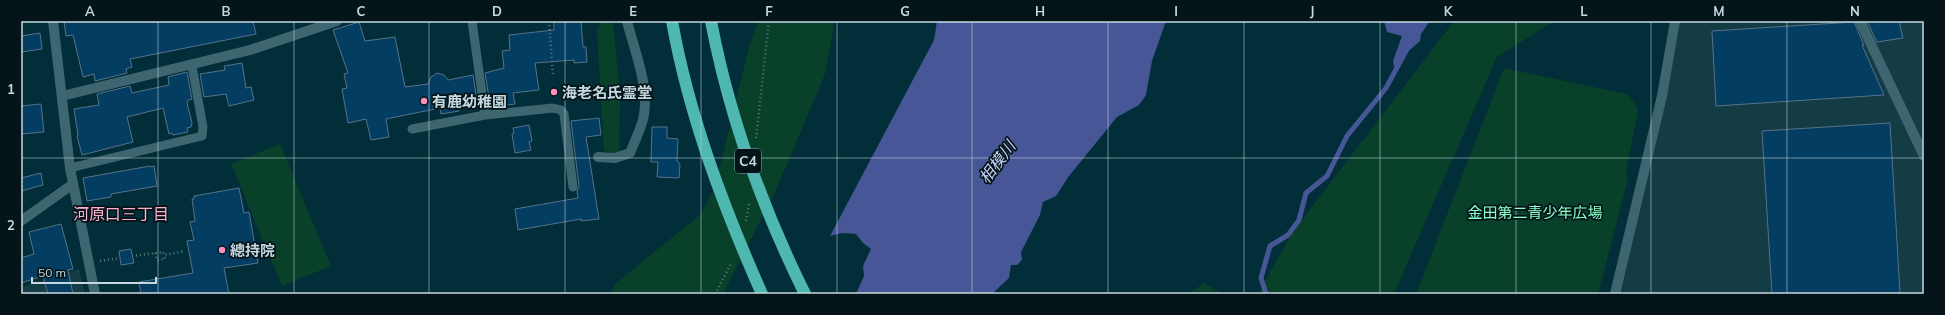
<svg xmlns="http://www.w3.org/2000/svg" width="1945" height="315" viewBox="0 0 1945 315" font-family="Mulish,'Noto Sans JP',sans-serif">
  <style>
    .built { fill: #133c45 }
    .green { fill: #08402a }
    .water { fill: #475696 }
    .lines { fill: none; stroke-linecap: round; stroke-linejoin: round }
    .stream { stroke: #475696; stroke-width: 5 }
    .building { fill: #033d62; stroke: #57728a }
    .path { stroke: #567880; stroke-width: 2.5; stroke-dasharray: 1 3; stroke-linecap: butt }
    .lane { stroke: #3e6671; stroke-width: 9 }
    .street { stroke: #3e6671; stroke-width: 10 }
    .highway { stroke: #4eb7b0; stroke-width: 12 }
    .grid { fill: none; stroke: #c4d9df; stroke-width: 1; stroke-opacity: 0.55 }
    .poi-dot { fill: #fd8ebe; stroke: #041418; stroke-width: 1.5 }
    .labels { text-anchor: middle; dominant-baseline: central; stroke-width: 3.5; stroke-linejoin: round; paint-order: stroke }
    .shield { fill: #041418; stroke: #8a9ea3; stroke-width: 1 }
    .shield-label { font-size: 14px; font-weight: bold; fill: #c4d9df }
    .poi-label { font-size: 15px; font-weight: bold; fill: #c4d9df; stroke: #041418; text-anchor: start }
    .park-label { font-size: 15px; fill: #88ffc7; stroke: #041418 }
    .water-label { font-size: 16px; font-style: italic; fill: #c8d4fa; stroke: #041418 }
    .neighbourhood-label { font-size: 16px; fill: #feafce; stroke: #041418 }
    .neatline { fill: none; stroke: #c4d9df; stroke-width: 1.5 }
    .grid-label { font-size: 13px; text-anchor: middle; font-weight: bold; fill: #c4d9df }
  </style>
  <rect width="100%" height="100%" fill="#012e38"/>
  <path class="built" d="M1680 21H1924V294H1616L1664 109Z
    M79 269 85 294H21V287Z"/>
  <path class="green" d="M601 21H613L620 95 619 153 607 152 604 150 597 32Z
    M758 21H835L825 74 776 190 723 294H610L616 283 701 214 715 187 749 47Z
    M1454 21H1554L1497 57 1394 294H1258L1292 233Z
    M1504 68 1627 94 1635 103 1638 112 1626 171 1628 179 1598 294H1416Z
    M280 144 331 266 282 286 231 164Z
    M1204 283 1223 294H1188Z"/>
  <path class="water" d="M937 21H1166L1152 61 1146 95 1139 105 1117 117 1069 176 1056 196 1043 202 1040 215 1021 252 1022 260 1017 265H1011L1009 278 992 294H856L864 276 863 266 871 249 863 243 856 234 842 233 830 236 934 40Z
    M1384 21H1430L1421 34 1420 41 1404 55 1395 70 1393 61 1402 36 1387 32Z"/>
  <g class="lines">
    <path class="stream" d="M1266 294 1261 278 1270 246 1288 235 1299 220 1306 193 1327 176 1347 136 1386 88 1406 51"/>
  </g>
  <path class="building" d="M64 21H253L256 34 130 59 132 67 126 69 127 73 95 81 94 74 83 77 73 35 66 36Z
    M554 21H581L583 47H586L587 62 574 63V60L535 63 539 90 513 93 515 104 492 107 491 98H489L485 73 504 68 502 51 510 50 509 35 554 30Z
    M1867 21H1899L1903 38 1877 42Z
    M359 22 365 41 395 37 405 87 428 84 431 77 437 73 444 75 448 80 473 75 477 101 458 105 459 111 441 114 440 108 386 119 389 137 371 140 366 119 348 123 342 89 347 88 344 74 348 73 333 30Z
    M1854 22 1864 45H1862L1884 95 1716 106 1712 31Z
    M40 33 42 49 21 52V36Z
    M242 63 246 88 251 87 254 100 229 106 226 94 204 97 200 74 225 70 224 66Z
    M187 72 192 99 188 100 187 103 192 123 191 127 187 128 188 132 173 135 172 133 169 134 163 108 127 117 133 142 82 155 77 136 78 135 74 109 99 105 97 94 130 86 132 93 169 85 168 77Z
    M41 104 44 132 21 134V106Z
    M599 118 601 135 586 137 599 219 581 221V219L518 230 515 209 578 198 577 191 579 186 571 121Z
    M1890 123 1900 293 1772 294 1762 131Z
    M529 125 532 141 529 142 531 150 515 153 512 134 514 133 513 128Z
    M652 127H667V138L678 139 677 161 680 164 679 178 657 177 658 162H651Z
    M150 166V167L154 166 157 186 111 194V197L87 201 83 178Z
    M41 173 43 185 21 191V178Z
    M239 188 244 213 249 212 258 263 224 268 229 294H141L139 282 193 273 187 241 194 240 190 222 195 221 192 199H194V196Z
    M61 224 73 269 68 270 73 294H48L43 276 21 283V258L34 254 29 232Z
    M131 249 134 263 121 265 119 251Z"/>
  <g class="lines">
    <path class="path" d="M549 21 553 76
      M756 138 769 21
      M746 221 749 204
      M155 253 157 260 165 259 164 255
      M132 256 163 252 164 255 185 251
      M100 261 120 258
      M715 294 732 262"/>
    <path class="lane" d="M472 21 485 115 553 108 561 110 564 114 573 187
      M412 129 485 115
      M70 168 202 136 203 127 192 66"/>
    <path class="street" d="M53 21 70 168 95 294
      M1860 21 1924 156
      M62 96 250 50 337 21
      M598 157 615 158 630 153C635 140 642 127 644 115 649 84 634 50 627 21
      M21 221 73 184
      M1615 294 1662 96 1675 21"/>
    <path class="highway" d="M672 21C689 116 723 206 762 294
      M711 21C729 116 762 207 805 294"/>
  </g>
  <path class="grid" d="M158 21V294M294 21V294M429 21V294M565 21V294M701 21V294M837 21V294M972 21V294M1108 21V294M1244 21V294M1380 21V294M1516 21V294M1651 21V294M1787 21V294M21 158H1924"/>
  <g class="poi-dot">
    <circle cx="554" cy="92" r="4"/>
    <circle cx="424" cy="101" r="4"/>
    <circle cx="222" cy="250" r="4"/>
  </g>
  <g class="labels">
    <rect class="shield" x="735" y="149" width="26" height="24" rx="3"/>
    <g class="shield-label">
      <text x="748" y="161">C4</text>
    </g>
    <g class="poi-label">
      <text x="562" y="92">海老名氏霊堂</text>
      <text x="432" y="101">有鹿幼稚園</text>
      <text x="230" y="250">總持院</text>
    </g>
    <g class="park-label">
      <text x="1535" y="212">金田第二青少年広場</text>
    </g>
    <g class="water-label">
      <text transform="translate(997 162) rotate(-53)">相模川</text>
    </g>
    <g class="neighbourhood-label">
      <text x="121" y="214">河原口三丁目</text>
    </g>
  </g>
  <rect width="1945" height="315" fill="none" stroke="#041418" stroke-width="44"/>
  <path d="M32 277v6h124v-6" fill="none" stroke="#c4d9df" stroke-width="2"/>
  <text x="38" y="277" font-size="12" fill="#c4d9df" stroke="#041418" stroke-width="3" paint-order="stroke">50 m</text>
  <rect x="22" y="22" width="1901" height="271" class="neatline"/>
  <g class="grid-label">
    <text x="90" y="16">A</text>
    <text x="226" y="16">B</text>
    <text x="361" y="16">C</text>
    <text x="497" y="16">D</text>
    <text x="633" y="16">E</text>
    <text x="769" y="16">F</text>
    <text x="905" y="16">G</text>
    <text x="1040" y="16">H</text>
    <text x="1176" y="16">I</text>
    <text x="1312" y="16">J</text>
    <text x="1448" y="16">K</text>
    <text x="1584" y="16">L</text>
    <text x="1719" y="16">M</text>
    <text x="1855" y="16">N</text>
    <text x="11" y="94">1</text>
    <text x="11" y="230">2</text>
  </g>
</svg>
